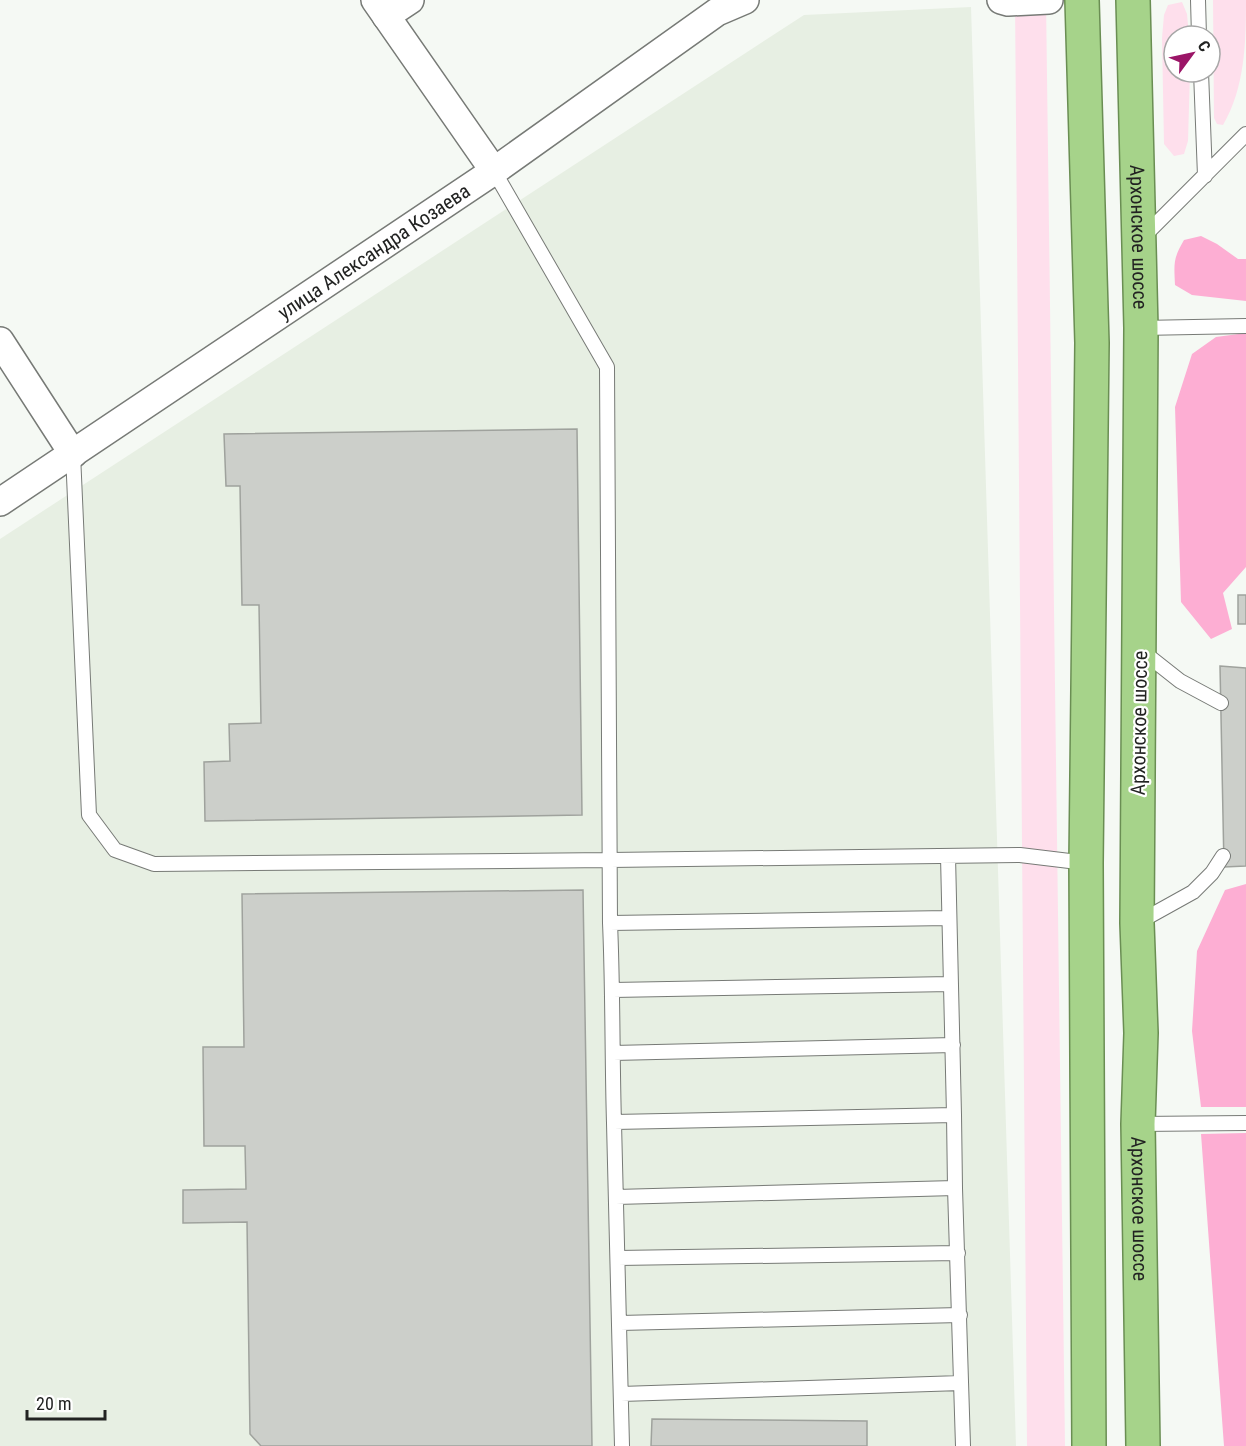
<svg xmlns="http://www.w3.org/2000/svg" width="1246" height="1446" viewBox="0 0 1246 1446" font-family="'Roboto Condensed',sans-serif">
  <style>
    .built { fill: #e7efe3 }
    .green { fill: #fedfec }
    .forest { fill: #fdaed3 }
    .building { fill: #cccfca; stroke: #9fa29d; stroke-width: 1.5 }
    .lines { fill: none; stroke-linecap: round; stroke-linejoin: round }
    .service-casing { stroke: #777a76; stroke-width: 16 }
    .minor-casing { stroke: #777a76; stroke-width: 30 }
    .trunk-casing { stroke: #6a8e53; stroke-width: 36 }
    .service { stroke: #fff; stroke-width: 14 }
    .minor { stroke: #fff; stroke-width: 27 }
    .trunk { stroke: #a6d38a; stroke-width: 33 }
    .labels { text-anchor: middle; dominant-baseline: central; stroke-width: 4.5; stroke-linejoin: round; paint-order: stroke }
    .street-label { font-size: 20px; fill: #222322; stroke: #fff }
  </style>
  <rect width="100%" height="100%" fill="#f5f9f4"/>
  <path class="built" d="M971 7 1016 1446H0V539L804 15Z"/>
  <path class="green" d="M1015 0H1046L1065 1446H1027Z
    M1213 0H1246C1246 42 1245 88 1223 125L1217 124 1214 118Z
    M1182 2 1187 14 1189 36H1174V72H1190L1188 141 1184 154 1174 156 1164 144 1162 38 1164 15 1168 5Z"/>
  <path class="forest" d="M1201 236 1217 244 1238 259H1246V301L1192 295 1175 285C1174 263 1173 259 1184 240Z
    M1246 333V567L1223 593 1232 629 1211 639 1181 602 1175 407 1192 354 1216 337Z
    M1246 884V1107H1201L1192 1031 1197 951 1225 890Z
    M1246 1133V1446H1224L1201 1134Z"/>
  <path class="building" d="M577 429 582 815 205 821 204 762 230 761 229 724 261 723 259 605H242L240 486H226L224 434Z
    M1238 595H1246V624H1238Z
    M1220 666 1246 668V866L1224 867Z
    M583 890 592 1446H261L250 1434 247 1222 183 1223V1190L246 1189 245 1146H204L203 1047H244L242 894Z
    M652 1419 867 1421V1446H651Z"/>
  <g class="lines">
    <g class="service-casing">
      <path id="service" d="M1198 0 1199 36
        M1201 72 1205 176
        M494 171 607 367 610 923C613 989 612 1056 614 1123 616 1231 620 1338 622 1446
        M1143 237 1246 134
        M1141 328 1246 326
        M73 454 89 815 115 850 154 864 610 860 1020 855 1086 863
        M1142 651 1180 681 1221 703
        M948 856 954 1115 955 1188 963 1446
        M1139 922 1193 892 1212 873 1223 856
        M610 923 949 918
        M613 990 951 984
        M613 1053 953 1045
        M614 1122 954 1115
        M1138 1124 1246 1123
        M616 1197 955 1188
        M618 1258 958 1253
        M620 1323 960 1315
        M621 1394 961 1383"/>
    </g>
    <g class="minor-casing">
      <g id="minor">
        <path d="M375 0 494 171"/>
        <path d="M1001 0 1008 2 1049 0"/>
        <path d="M386 16 410 0"/>
        <path d="M0 341 73 454"/>
        <path id="s1" d="M0 502 494 171 717 12 745 0"/>
      </g>
    </g>
    <g class="trunk-casing">
      <g id="trunk">
        <path d="M1082 0 1092 343 1086 863 1089 1446"/>
        <path id="s2" d="M1133 0 1141 328 1137 923 1141 1033 1138 1124 1143 1446"/>
      </g>
    </g>
    <use href="#service" class="service"/>
    <use href="#minor" class="minor"/>
    <use href="#trunk" class="trunk"/>
  </g>
  <g class="labels">
    <g class="street-label">
      <text stroke="none"><textPath href="#s2" startOffset="237">Архонское шоссе</textPath></text>
      <text stroke="none"><textPath href="#s1" startOffset="450">улица Александра Козаева</textPath></text>
      <text transform="translate(1139 723) rotate(-89)">Архонское шоссе</text>
      <text stroke="none"><textPath href="#s2" startOffset="1209">Архонское шоссе</textPath></text>
    </g>
  </g>
  <g transform="translate(1192 54) rotate(57)"><circle r="28" fill="#ffffff" stroke="#a7a7a7" stroke-width="1.5"/>
  <path d="M0-4.5L10 22L0 15L-10 22Z" fill="#9b1567"/>
  <text y="-9" font-size="16" font-weight="bold" text-anchor="middle" fill="#222322">С</text>
  </g>
  <path d="M27 1410v9h78v-9" fill="none" stroke="#222322" stroke-width="3"/>
  <text x="36" y="1410" font-size="18" fill="#222322" stroke="#ffffff" stroke-width="4.5" paint-order="stroke">20 m</text>
</svg>
